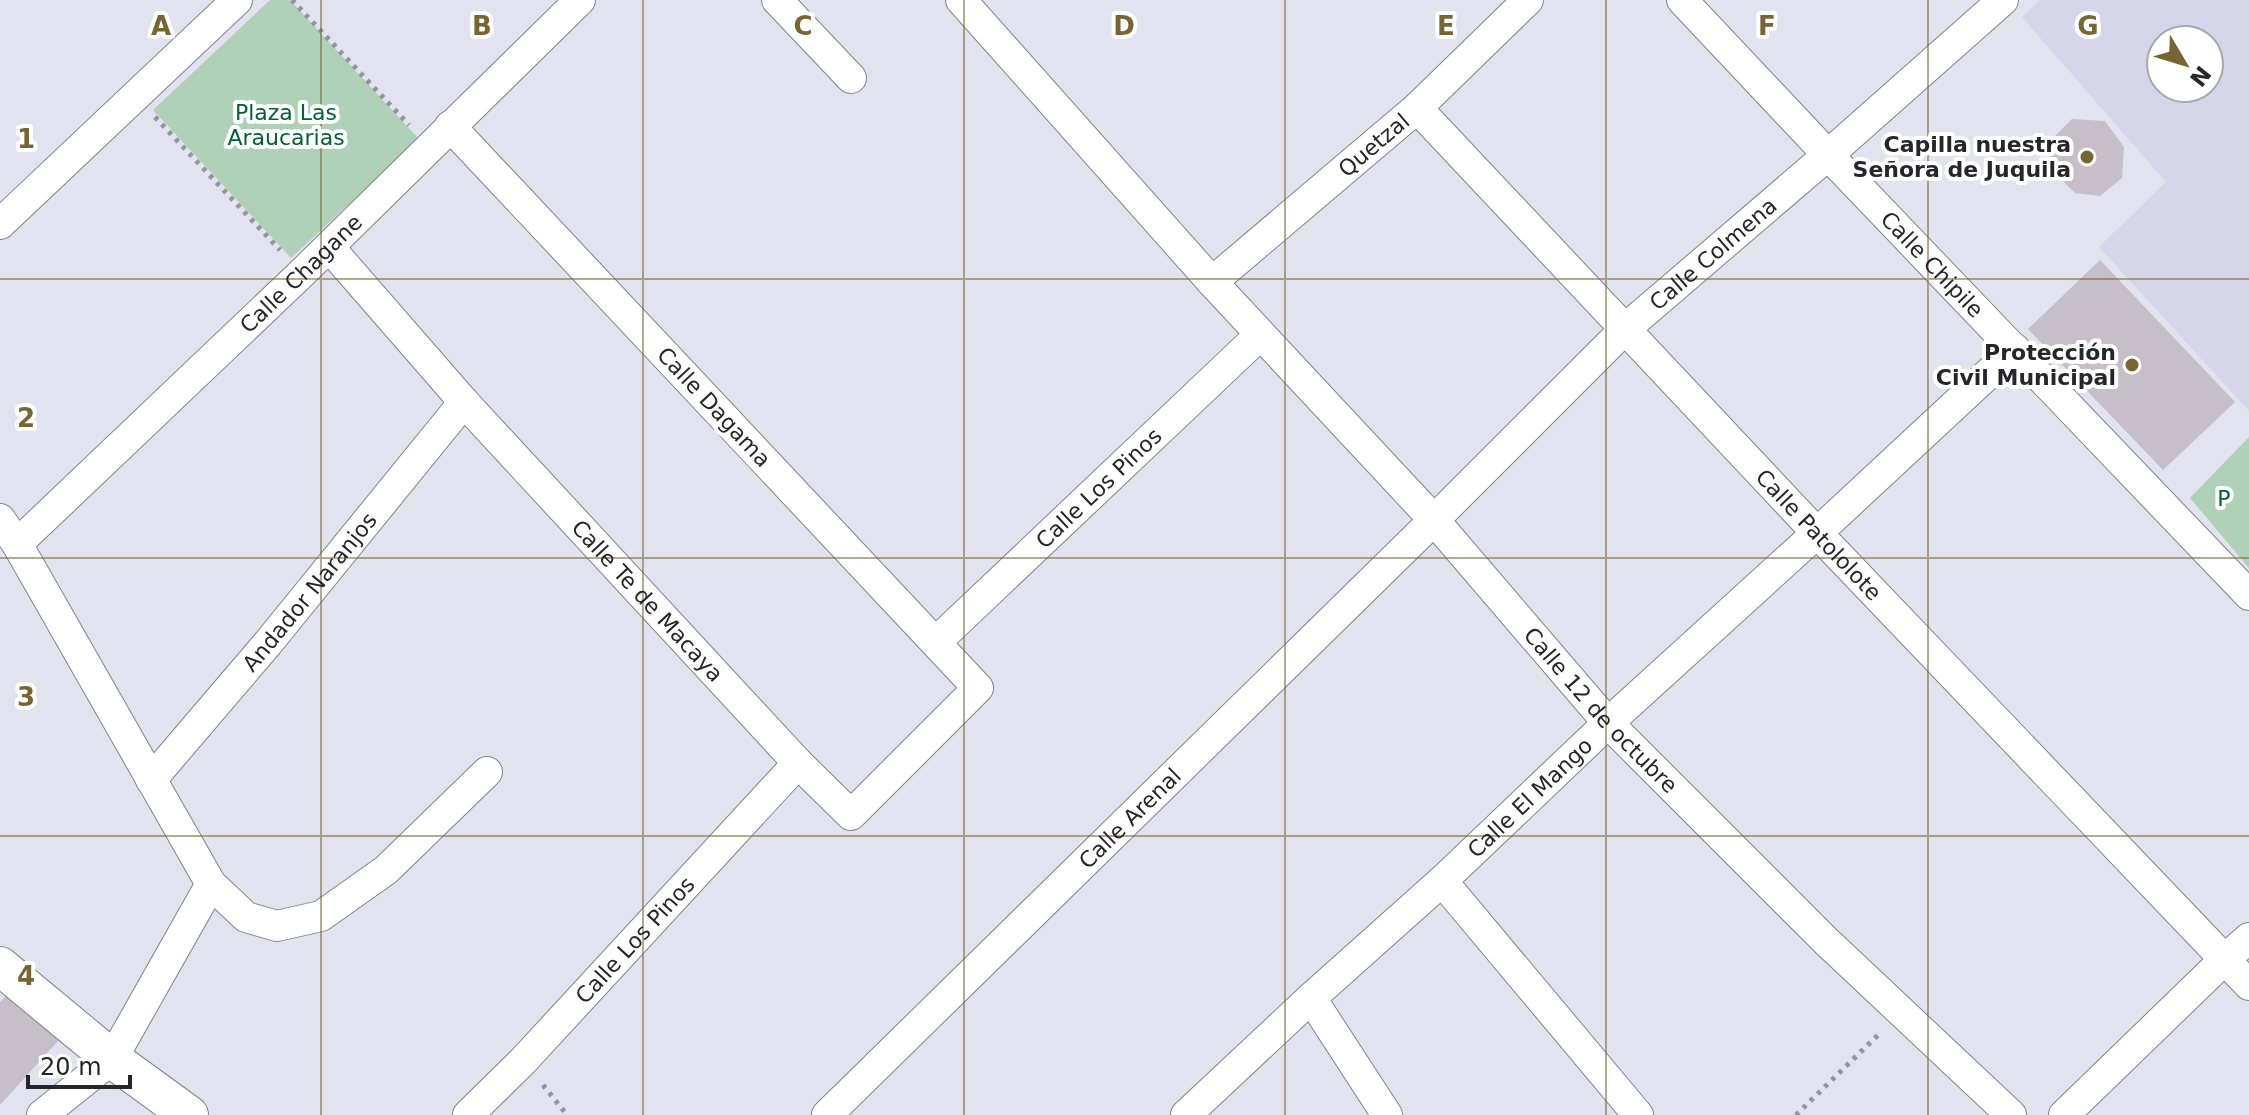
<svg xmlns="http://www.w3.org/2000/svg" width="2249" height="1115" viewBox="0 0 2249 1115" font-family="'DejaVu Sans',sans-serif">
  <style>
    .built { fill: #d7d5e9; fill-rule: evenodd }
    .green { fill: #afd1b8 }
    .building { fill: #c6bec9 }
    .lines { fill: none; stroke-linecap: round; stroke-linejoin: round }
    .minor-casing { stroke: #82818d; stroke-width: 32 }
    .tertiary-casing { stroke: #82818d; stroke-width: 40 }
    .path { stroke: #95949e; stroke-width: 5; stroke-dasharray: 4 6; stroke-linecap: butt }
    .minor { stroke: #fff; stroke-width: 30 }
    .tertiary { stroke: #fff; stroke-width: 38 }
    .grid { fill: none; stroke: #776533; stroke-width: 2; stroke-opacity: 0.55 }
    .poi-dot { fill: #776533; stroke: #fff; stroke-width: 3 }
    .labels { text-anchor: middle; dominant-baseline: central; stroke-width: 8; stroke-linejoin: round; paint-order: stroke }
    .park-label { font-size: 22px; fill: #036132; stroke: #fff }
    .poi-label { font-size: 22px; font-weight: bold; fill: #26252a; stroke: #fff; text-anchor: end }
    .street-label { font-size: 22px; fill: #26252a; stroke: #fff }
    .grid-label { font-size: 26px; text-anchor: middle; font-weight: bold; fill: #776533; stroke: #fff; stroke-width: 8; stroke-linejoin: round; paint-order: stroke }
  </style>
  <rect width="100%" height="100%" fill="#e3e2ef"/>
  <path class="built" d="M2040 0H2249V411L2099 247 2166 182 2022 17ZM2209 40V88H2161V40Z"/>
  <path class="green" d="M270 0H290L419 139 291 258 153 110Z
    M2249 437V568L2190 498Z"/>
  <path class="building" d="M2072 119 2105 121 2124 147 2122 178 2100 196 2075 193 2050 168 2051 140Z
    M2100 260 2235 402 2163 470 2028 329Z
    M8 994 59 1040 0 1105V1002Z"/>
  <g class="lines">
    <g class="minor-casing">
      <g id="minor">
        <path d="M777 0 851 78"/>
        <path id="s1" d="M961 0 1212 282 1434 520 1608 723 1826 941 2011 1115"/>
        <path id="s2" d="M1682 0 1828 155 2249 595"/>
        <path id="s3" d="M1417 108 1817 533 2249 985"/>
        <path d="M0 224 237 0"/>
        <path id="s4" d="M329 247 464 402 798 763 851 815 978 688 450 126"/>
        <path id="s5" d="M1212 282 1417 108 1528 0"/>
        <path d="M0 519 17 544 211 884 246 917 277 926 321 916 386 870 487 772"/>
        <path id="s6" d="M17 544 302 273 580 0"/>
        <path id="s7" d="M936 642 1260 335"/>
        <path id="s8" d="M151 780 268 643 464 402"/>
        <path d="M1442 881 1638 1115"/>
        <path d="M1311 998 1387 1115"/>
        <path d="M42 1115 112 1059 211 884"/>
        <path id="s9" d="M468 1115 523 1061 798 763"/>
        <path id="s10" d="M827 1115 1434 520 1625 329 1828 155 2003 0"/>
        <path id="s11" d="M1186 1115 1311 998 1442 881 1608 723 1817 533 2015 349"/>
        <path d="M2064 1115 2224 960 2249 938"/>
      </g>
    </g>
    <g class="tertiary-casing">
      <path id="tertiary" d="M0 966 112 1059 189 1115"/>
    </g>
    <path class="path" d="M292 0 409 125
      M155 117 280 250
      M543 1085 567 1115
      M1796 1115 1878 1035"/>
    <use href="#minor" class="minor"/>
    <use href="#tertiary" class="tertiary"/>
  </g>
  <path class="grid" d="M321 0V1115M643 0V1115M964 0V1115M1285 0V1115M1606 0V1115M1928 0V1115M0 279H2249M0 558H2249M0 836H2249"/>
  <g class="poi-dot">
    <circle cx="2087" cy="157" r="8"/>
    <circle cx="2132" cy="365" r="8"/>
  </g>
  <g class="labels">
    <g class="park-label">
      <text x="286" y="112">Plaza Las<tspan x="286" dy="25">Araucarias</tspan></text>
      <text x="2224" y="498">P</text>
    </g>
    <g class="poi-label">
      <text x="2071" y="144">Capilla nuestra<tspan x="2071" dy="25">Señora de Juquila</tspan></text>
      <text x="2116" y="352">Protección<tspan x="2116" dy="25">Civil Municipal</tspan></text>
    </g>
    <g class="street-label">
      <text stroke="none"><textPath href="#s5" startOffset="212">Quetzal</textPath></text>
      <text stroke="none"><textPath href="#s10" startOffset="1236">Calle Colmena</textPath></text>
      <text stroke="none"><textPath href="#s2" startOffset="364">Calle Chipile</textPath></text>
      <text stroke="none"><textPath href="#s6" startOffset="392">Calle Chagane</textPath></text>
      <text transform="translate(714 407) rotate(47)">Calle Dagama</text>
      <text stroke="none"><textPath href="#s7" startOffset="224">Calle Los Pinos</textPath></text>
      <text stroke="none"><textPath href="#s3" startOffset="586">Calle Patololote</textPath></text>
      <text stroke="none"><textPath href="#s8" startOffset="246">Andador Naranjos</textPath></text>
      <text stroke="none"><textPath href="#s4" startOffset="476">Calle Te de Macaya</textPath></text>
      <text stroke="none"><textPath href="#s1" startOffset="956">Calle 12 de octubre</textPath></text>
      <text stroke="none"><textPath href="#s11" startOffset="468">Calle El Mango</textPath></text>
      <text stroke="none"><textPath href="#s10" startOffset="424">Calle Arenal</textPath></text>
      <text stroke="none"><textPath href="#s9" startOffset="242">Calle Los Pinos</textPath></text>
    </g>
  </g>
  <g class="grid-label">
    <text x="161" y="35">A</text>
    <text x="482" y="35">B</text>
    <text x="803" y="35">C</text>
    <text x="1124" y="35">D</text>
    <text x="1446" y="35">E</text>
    <text x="1767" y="35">F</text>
    <text x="2088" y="35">G</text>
    <text x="26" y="148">1</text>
    <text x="26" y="427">2</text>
    <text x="26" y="706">3</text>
    <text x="26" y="985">4</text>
  </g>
  <g transform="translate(2185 64) rotate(128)"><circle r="38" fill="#ffffff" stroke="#a8a8aa" stroke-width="2"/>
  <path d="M0-6L14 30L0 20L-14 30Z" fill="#776533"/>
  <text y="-12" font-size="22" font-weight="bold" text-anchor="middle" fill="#26252a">N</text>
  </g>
  <path d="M28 1075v12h102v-12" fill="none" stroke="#26252a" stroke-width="4"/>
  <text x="40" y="1075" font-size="24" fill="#26252a" stroke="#ffffff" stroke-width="6" paint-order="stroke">20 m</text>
</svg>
